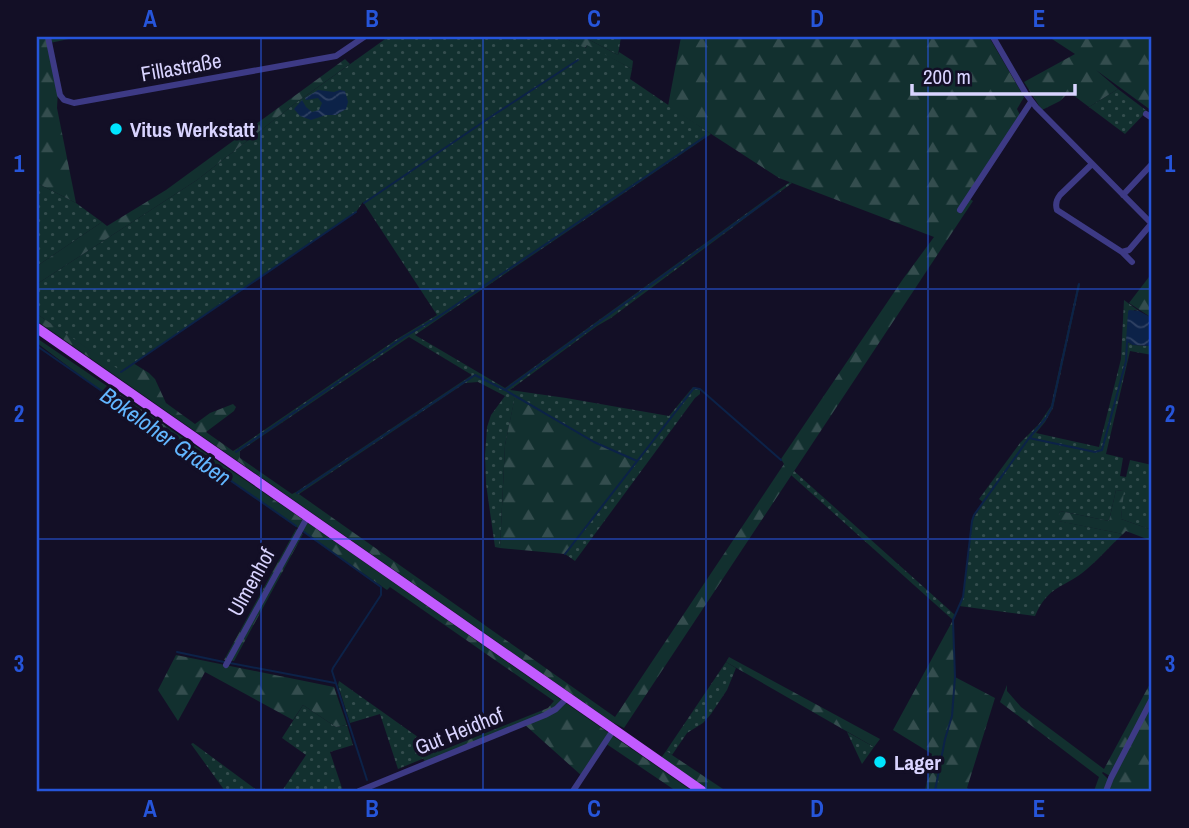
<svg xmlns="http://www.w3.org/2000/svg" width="1189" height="828" viewBox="0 0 1189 828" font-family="'Archivo Narrow',sans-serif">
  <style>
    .grass { fill: url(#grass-dots) }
    .forest { fill: url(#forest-firs) }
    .water { fill: url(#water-waves) }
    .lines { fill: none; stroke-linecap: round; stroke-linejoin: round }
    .stream { stroke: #0c2248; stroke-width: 2 }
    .minor { stroke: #3d3a85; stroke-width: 6 }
    .primary { stroke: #c25bff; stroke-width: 10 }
    .grid { fill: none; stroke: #2655da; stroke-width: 2; stroke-opacity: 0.55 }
    .poi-dot { fill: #00e5ff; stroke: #130f26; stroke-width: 2.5 }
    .labels { text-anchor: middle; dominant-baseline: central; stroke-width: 7; stroke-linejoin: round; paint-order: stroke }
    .street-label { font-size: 21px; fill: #d9d4ff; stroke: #130f26 }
    .poi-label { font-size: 21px; font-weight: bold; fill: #d9d4ff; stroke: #130f26; text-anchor: start }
    .water-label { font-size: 23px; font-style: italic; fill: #62b6ff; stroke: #130f26 }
    .neatline { fill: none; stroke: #2655da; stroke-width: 2.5 }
    .grid-label { font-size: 23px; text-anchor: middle; font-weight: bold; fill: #2655da }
  </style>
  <defs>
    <pattern id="grass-dots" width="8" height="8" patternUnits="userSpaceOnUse" patternTransform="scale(1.75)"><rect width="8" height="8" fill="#12302f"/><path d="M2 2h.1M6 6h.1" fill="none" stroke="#344d4e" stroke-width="1.8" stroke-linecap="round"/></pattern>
    <pattern id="forest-firs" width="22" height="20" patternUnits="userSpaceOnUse" patternTransform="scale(1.75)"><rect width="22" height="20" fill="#12302f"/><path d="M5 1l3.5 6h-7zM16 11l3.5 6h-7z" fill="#344d4e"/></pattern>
    <pattern id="water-waves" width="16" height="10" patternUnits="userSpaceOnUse" patternTransform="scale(1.75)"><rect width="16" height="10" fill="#0c2248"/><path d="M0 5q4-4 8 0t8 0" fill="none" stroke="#2f4163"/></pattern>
  </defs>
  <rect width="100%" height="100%" fill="#130f26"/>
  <path class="grass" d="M388 37H562L586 48 587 44 632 69 630 79 711 134 415 335 505 388 790 182 792 183 611 318 597 326 510 390 566 398 669 416 693 387 700 389V394L695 398 575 561 565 554 636 461 594 442 515 397 505 445 500 548 495 547 486 484 485 455 487 427 491 415 505 396 478 382 465 383 299 494 296 492 472 375 409 337 240 451 238 448 397 339 437 315 363 202 356 212 121 372 37 314V284L197 180 297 102Z
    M584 37H621L618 55Z
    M1118 89 1147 111 1125 134 1089 107Z
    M37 183 76 203 102 222 37 266Z
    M1078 284H1080L1053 408 1045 422 1036 433 1099 447 1121 359 1124 300 1139 311 1134 310 1126 341 1133 345 1152 346V355L1130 351 1106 454 1123 458 1120 476 1126 477 1130 460 1152 465V530L1121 519 1123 491 1116 490 1109 521 1060 511 1059 521 1123 534C1111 545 1100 558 1087 569 1064 589 1049 584 1035 616L959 606 963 597 972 521 983 502 979 499 1020 443 1039 424 1051 406Z
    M794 471 955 615 953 620 791 475Z
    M726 662 736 668 727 690 711 714 703 723 687 733 672 755 666 751Z
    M339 681 439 752 398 769 380 714 350 723 338 685Z
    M303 705 336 727 347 725 353 745 330 752 343 791H282L306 755 282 738Z
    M847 732 874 747 862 764Z
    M193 743 258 791H225L191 744Z"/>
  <path class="forest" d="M37 37H78L50 43 58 90 57 108 76 203 37 183Z
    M562 37H584L618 55 619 52 633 61 632 69 587 45 585 48Z
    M681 37H989L1024 97 1017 109 1021 117 968 198 973 201 624 728 612 722 37 321V314L121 371 133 363 149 373 155 379 166 403 195 424 210 413 233 404 236 407 234 411 206 432 233 451 238 448 240 451V458L292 494 296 492 615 717 784 464 781 459 903 279 934 237 779 178 668 106Z
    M1049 37H1152V111L1096 70 1118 89 1089 107 1069 92 1060 101 1042 110 1024 82 1075 54Z
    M345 59 350 64 297 102 197 180 37 284V266L102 222 107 226 166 190Z
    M1152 273V318L1129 303Z
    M38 339 305 521 692 791H676L605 743 582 776 524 724 426 764 423 758 548 708 554 701 390 587 387 590 97 388 37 343Z
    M515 396 594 442 637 461 565 554 500 548 505 445Z
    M1116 490 1124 491 1121 519 1152 530V541L1126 531 1123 534 1058 521 1060 511 1109 521Z
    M296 529 303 534 234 661 224 660Z
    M953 620 955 677 995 698 967 788 972 791H925L932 754 893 730Z
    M176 655 334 687 347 725 336 727 303 705 293 720 205 672 178 721 158 690Z
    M729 657 880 739 874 747 726 662Z
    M1152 680V696L1110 776 1103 772 1102 773 1108 779 1104 791H1094L1099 777 1000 702 1007 685V691L1021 707 1104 769Z
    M1152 702V791H1109L1112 782Z
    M666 751 726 791H708L661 758Z"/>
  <path class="water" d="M318 90 334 92 340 90 345 91 348 102 346 109 336 115H326L311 120 300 116 294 109 302 100 306 107 312 112 319 110 322 103 318 98 306 100 305 98Z
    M1129 310 1139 311 1152 318V346L1133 345 1126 341 1128 312Z"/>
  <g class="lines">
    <path class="stream" d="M364 203 492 116 578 60
      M37 346 296 526
      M121 372 356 212
      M505 390 779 192
      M1030 437 1046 418 1052 407 1079 284
      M236 452 404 337 435 319 706 136
      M297 493 475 375 505 390 594 442 637 461
      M304 532 381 587V595L333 668 332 671 367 780
      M565 554 694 388 700 389 781 460
      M177 652 224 662
      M230 663 335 683
      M935 791 945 739 952 716 955 677 953 620 963 597 972 521 974 515 1029 438 1095 452 1102 450 1126 361 1127 342"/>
    <path class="minor" d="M48 37 60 95 64 100 74 103 336 56 364 37
      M993 37 1026 94 1036 107 1152 224
      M1146 114 1152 118
      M1092 164 1060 195C1056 200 1055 204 1057 210L1122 252 1129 250 1152 223
      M1123 195 1152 164
      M960 210 1031 102
      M1122 252 1132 262
      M226 665 308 516
      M359 791 545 715 556 709 568 697
      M573 791 614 729
      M1106 791 1111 778 1152 699"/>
    <path class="primary" d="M37 328 702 791"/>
  </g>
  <path class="grid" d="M261 37V791M483 37V791M706 37V791M928 37V791M37 289H1152M37 539H1152"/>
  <g class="poi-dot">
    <circle cx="116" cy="129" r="7"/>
    <circle cx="880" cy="762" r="7"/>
  </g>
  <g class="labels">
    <g class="street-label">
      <text transform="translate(181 67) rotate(-10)">Fillastraße</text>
      <text transform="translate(251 582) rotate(-61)">Ulmenhof</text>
      <text transform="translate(459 731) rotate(-22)">Gut Heidhof</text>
    </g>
    <g class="poi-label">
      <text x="130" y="129">Vitus Werkstatt</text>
      <text x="894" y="762">Lager</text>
    </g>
    <g class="water-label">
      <text transform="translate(166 436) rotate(35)">Bokeloher Graben</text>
    </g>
  </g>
  <rect width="1189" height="828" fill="none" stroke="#130f26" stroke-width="77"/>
  <path d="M912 84v10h163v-10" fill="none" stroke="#d9d4ff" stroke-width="3.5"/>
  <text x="923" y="84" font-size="21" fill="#d9d4ff" stroke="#130f26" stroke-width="5" paint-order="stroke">200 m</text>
  <rect x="38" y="38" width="1112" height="752" class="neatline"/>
  <g class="grid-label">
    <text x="150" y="27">A</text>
    <text x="372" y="27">B</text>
    <text x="594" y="27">C</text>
    <text x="817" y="27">D</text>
    <text x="1039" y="27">E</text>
    <text x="19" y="172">1</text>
    <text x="1170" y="172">1</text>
    <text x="19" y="422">2</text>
    <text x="1170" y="422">2</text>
    <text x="19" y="672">3</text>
    <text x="1170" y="672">3</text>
    <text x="150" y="817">A</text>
    <text x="372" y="817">B</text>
    <text x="594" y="817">C</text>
    <text x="817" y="817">D</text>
    <text x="1039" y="817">E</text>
  </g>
</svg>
